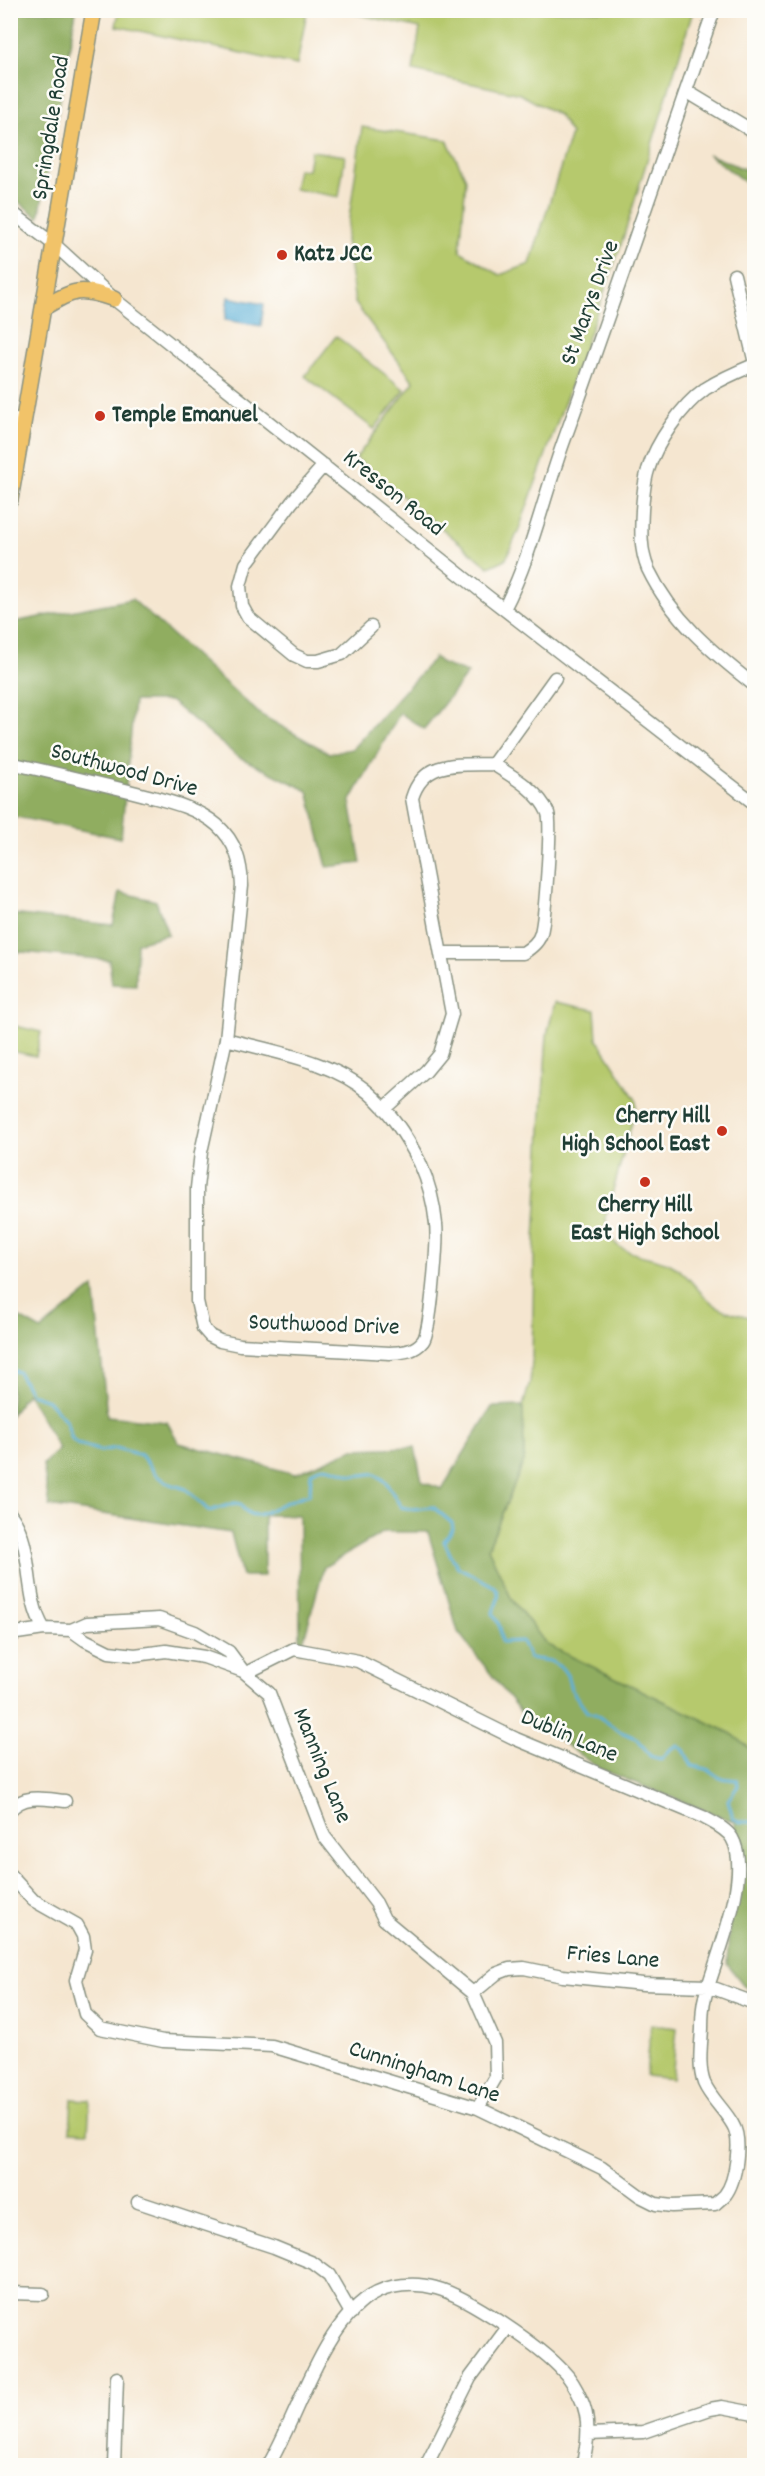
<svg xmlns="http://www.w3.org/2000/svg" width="765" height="2476" viewBox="0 0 765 2476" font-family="Dekko,sans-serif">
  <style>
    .green { fill: #b6c96d; stroke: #6a8350; stroke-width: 1.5 }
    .forest { fill: #90ad60; stroke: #58754a; stroke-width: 1.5 }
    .water { fill: #5bb0d8; stroke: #3d7686; stroke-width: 1.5 }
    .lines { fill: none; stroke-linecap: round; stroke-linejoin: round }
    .stream { stroke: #5bb0d8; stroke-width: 3 }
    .minor-casing { stroke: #8a9282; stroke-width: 15 }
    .major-casing { stroke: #8a9282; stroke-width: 18 }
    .minor { stroke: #fff; stroke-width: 12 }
    .major { stroke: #f1c369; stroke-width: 15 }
    .poi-dot { fill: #c8321e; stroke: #fdfcf7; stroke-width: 2 }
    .labels { text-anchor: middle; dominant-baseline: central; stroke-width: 5; stroke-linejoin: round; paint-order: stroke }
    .street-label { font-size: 24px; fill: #1f3d34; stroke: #fdfcf7 }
    .poi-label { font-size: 24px; font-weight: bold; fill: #1f3d34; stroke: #fdfcf7; text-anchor: start }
  </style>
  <rect width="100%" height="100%" fill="#fdfcf7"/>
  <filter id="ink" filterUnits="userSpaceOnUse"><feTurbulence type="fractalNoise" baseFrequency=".0167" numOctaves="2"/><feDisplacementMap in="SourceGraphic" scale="12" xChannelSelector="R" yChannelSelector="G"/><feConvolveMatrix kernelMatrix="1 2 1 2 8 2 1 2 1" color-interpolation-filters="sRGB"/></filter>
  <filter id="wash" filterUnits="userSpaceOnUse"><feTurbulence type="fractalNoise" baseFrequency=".008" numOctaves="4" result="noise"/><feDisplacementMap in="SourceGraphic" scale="24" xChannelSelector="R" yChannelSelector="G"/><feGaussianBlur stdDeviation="1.35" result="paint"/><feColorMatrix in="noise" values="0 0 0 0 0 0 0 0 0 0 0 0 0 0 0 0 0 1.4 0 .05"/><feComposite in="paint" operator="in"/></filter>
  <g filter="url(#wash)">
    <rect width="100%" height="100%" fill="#f5e6d0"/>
    <path class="green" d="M119 11V10L307 11 297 65 116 26Z
      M342 11H693L621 245 519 529 506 559 489 567 356 458 414 382 355 303 346 240 362 127 447 140 466 179 460 251 500 275 530 264 571 134 559 115 520 94 413 71 420 28Z
      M311 151 345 156 339 197 294 189 298 169 308 170Z
      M336 336 405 390 374 429 305 376Z
      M555 1002 595 1010 597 1039 636 1100V1108L606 1216C606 1225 607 1234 614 1242 626 1256 654 1256 670 1264 689 1273 697 1293 715 1305 726 1313 742 1315 754 1318V1752L732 1734 547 1645 512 1600 488 1548 524 1461 523 1406 530 1382 532 1362 534 1258 543 1094 547 1035Z
      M11 1025 41 1032 36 1056 11 1051Z
      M651 2025 677 2028 672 2079 646 2076Z
      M72 2099 90 2100 88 2132 70 2131Z"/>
    <path class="forest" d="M10 11H76L39 218 11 196Z
      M708 154 754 173V189Z
      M132 599 261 715 329 753 352 749 435 657 442 664 468 673 424 729 400 713 350 802 361 863 327 867 308 791 237 756 170 701H134L121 838 11 816 10 642 14 622Z
      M120 892 156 901 168 934 137 943 136 985 112 984 109 960 11 951V914L113 925Z
      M94 1287 107 1416 167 1422 179 1443 295 1474 353 1449 415 1447 422 1482 442 1489 492 1407 523 1406 524 1461 488 1548 512 1600 547 1645 732 1734 754 1752V1991L745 1987 727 1964 735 1822 600 1769 522 1714 458 1632 428 1532H384L324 1567 300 1653 299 1515H264V1576H242L231 1533 49 1506 43 1464 59 1449 27 1393 11 1415V1313L41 1330Z"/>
    <path class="water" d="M228 297 264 304 261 326 225 320Z"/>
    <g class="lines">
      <path class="stream" d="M10 1370 18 1372 31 1394 48 1400 66 1421 72 1439 77 1444 101 1451 116 1448 141 1455 157 1476 170 1484 186 1489 209 1511 235 1503 240 1504C253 1525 266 1511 282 1504 291 1500 300 1497 310 1494L311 1473C323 1461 339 1471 352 1475 359 1477 368 1473 376 1474L386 1482 401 1507 412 1509 433 1507 452 1523 453 1529 444 1541 451 1556 458 1567 495 1587C503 1597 495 1603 493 1613L500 1627 502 1642 522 1641 529 1658 550 1661 562 1668 567 1675 571 1689 587 1712 595 1714 621 1732 638 1739 650 1756 661 1759 672 1748 678 1746 684 1750 692 1766 707 1769 720 1778 737 1780 738 1786 728 1800 733 1818 740 1822H754"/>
    </g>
  </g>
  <g filter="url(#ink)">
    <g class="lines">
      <g class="minor-casing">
        <path id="minor" d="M686 91 754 132
          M10 211 56 246 114 299 487 596 754 803
          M734 275 754 359
          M754 365C737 372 721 379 705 389 682 405 656 443 648 470 644 482 643 497 642 510 641 530 640 550 648 569 672 619 712 652 754 685
          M10 417 24 427
          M324 465 292 502 246 564 240 586 242 606 248 617 294 655 307 661H318L342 654 371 627
          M504 609C532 555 544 495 565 438 616 296 664 153 714 10
          M10 763C54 773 98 783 141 794 167 801 196 807 217 825 236 842 241 862 242 886L226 1039 201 1152 197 1188V1301L203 1328 210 1336 220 1341 240 1345 390 1353C403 1352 414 1352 423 1341 431 1331 438 1240 436 1224 434 1204 428 1181 420 1163 408 1139 390 1111 369 1093 331 1060 273 1052 226 1039
          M493 764 555 678
          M442 953H523C531 948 539 942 541 933 545 918 552 825 548 813 539 791 512 776 493 764
          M384 1109 426 1071 440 1054 452 1014 412 798C424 759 459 765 493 764
          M10 1514C36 1548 22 1593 44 1629
          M71 1630 85 1640 109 1652 135 1655 166 1651 204 1657 243 1671 269 1693 324 1836 376 1903 384 1919 473 1993 495 2043 496 2077 478 2108
          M10 1634 44 1629 71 1630 87 1623 159 1619 195 1632 229 1652 243 1671
          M10 1810C25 1793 45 1799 65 1801
          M10 1875 33 1900 77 1925 83 1936 85 1950 76 1980 85 2014 100 2028 163 2041 272 2046 478 2108 602 2168 640 2196 656 2204 672 2206 715 2204C718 2201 722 2198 725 2195 736 2181 742 2140 733 2125 725 2110 711 2099 704 2083 698 2067 701 2046 702 2029 702 2018 702 2007 705 1997 715 1959 753 1874 732 1838 726 1828 713 1823 703 1817L516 1739 358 1661 294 1649 246 1673
          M473 1993 496 1974 509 1969 524 1968 563 1976 643 1984 708 1986 754 2003
          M138 2202 274 2247 313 2263 329 2275 351 2313
          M10 2293 43 2294
          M588 2434 643 2432 710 2409 722 2407 754 2413
          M114 2466 117 2378
          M268 2466C298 2416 321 2328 370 2296 389 2284 415 2282 436 2288 467 2296 542 2347 564 2372 571 2379 577 2390 581 2399 591 2420 588 2444 582 2466
          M426 2466 470 2378 508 2327"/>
      </g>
      <g class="major-casing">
        <path id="major" d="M43 308C75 289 79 287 114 299
          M10 500 94 10"/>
      </g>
      <use href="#minor" class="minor"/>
      <use href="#major" class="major"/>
    </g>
  </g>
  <g class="poi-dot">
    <circle cx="282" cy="255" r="6"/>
    <circle cx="100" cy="416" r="6"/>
    <circle cx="722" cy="1131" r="6"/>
    <circle cx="645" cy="1182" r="6"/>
  </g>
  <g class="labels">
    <g class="street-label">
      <text transform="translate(52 128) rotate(-81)">Springdale Road</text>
      <text transform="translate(591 303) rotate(-70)">St Marys Drive</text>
      <text transform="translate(393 494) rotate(39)">Kresson Road</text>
      <text transform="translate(124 771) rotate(15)">Southwood Drive</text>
      <text transform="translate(324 1326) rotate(2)">Southwood Drive</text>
      <text transform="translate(569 1737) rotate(23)">Dublin Lane</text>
      <text transform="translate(321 1766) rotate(68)">Manning Lane</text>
      <text transform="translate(613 1958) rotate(5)">Fries Lane</text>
      <text transform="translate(424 2073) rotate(18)">Cunningham Lane</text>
    </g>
    <g class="poi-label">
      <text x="294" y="255">Katz JCC</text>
      <text x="112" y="416">Temple Emanuel</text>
      <text x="710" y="1117" text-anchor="end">Cherry Hill<tspan x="710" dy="28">High School East</tspan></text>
      <text x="645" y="1206" text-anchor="middle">Cherry Hill<tspan x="645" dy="28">East High School</tspan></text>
    </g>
  </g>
  <rect width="765" height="2476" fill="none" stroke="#fdfcf7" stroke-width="36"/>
</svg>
